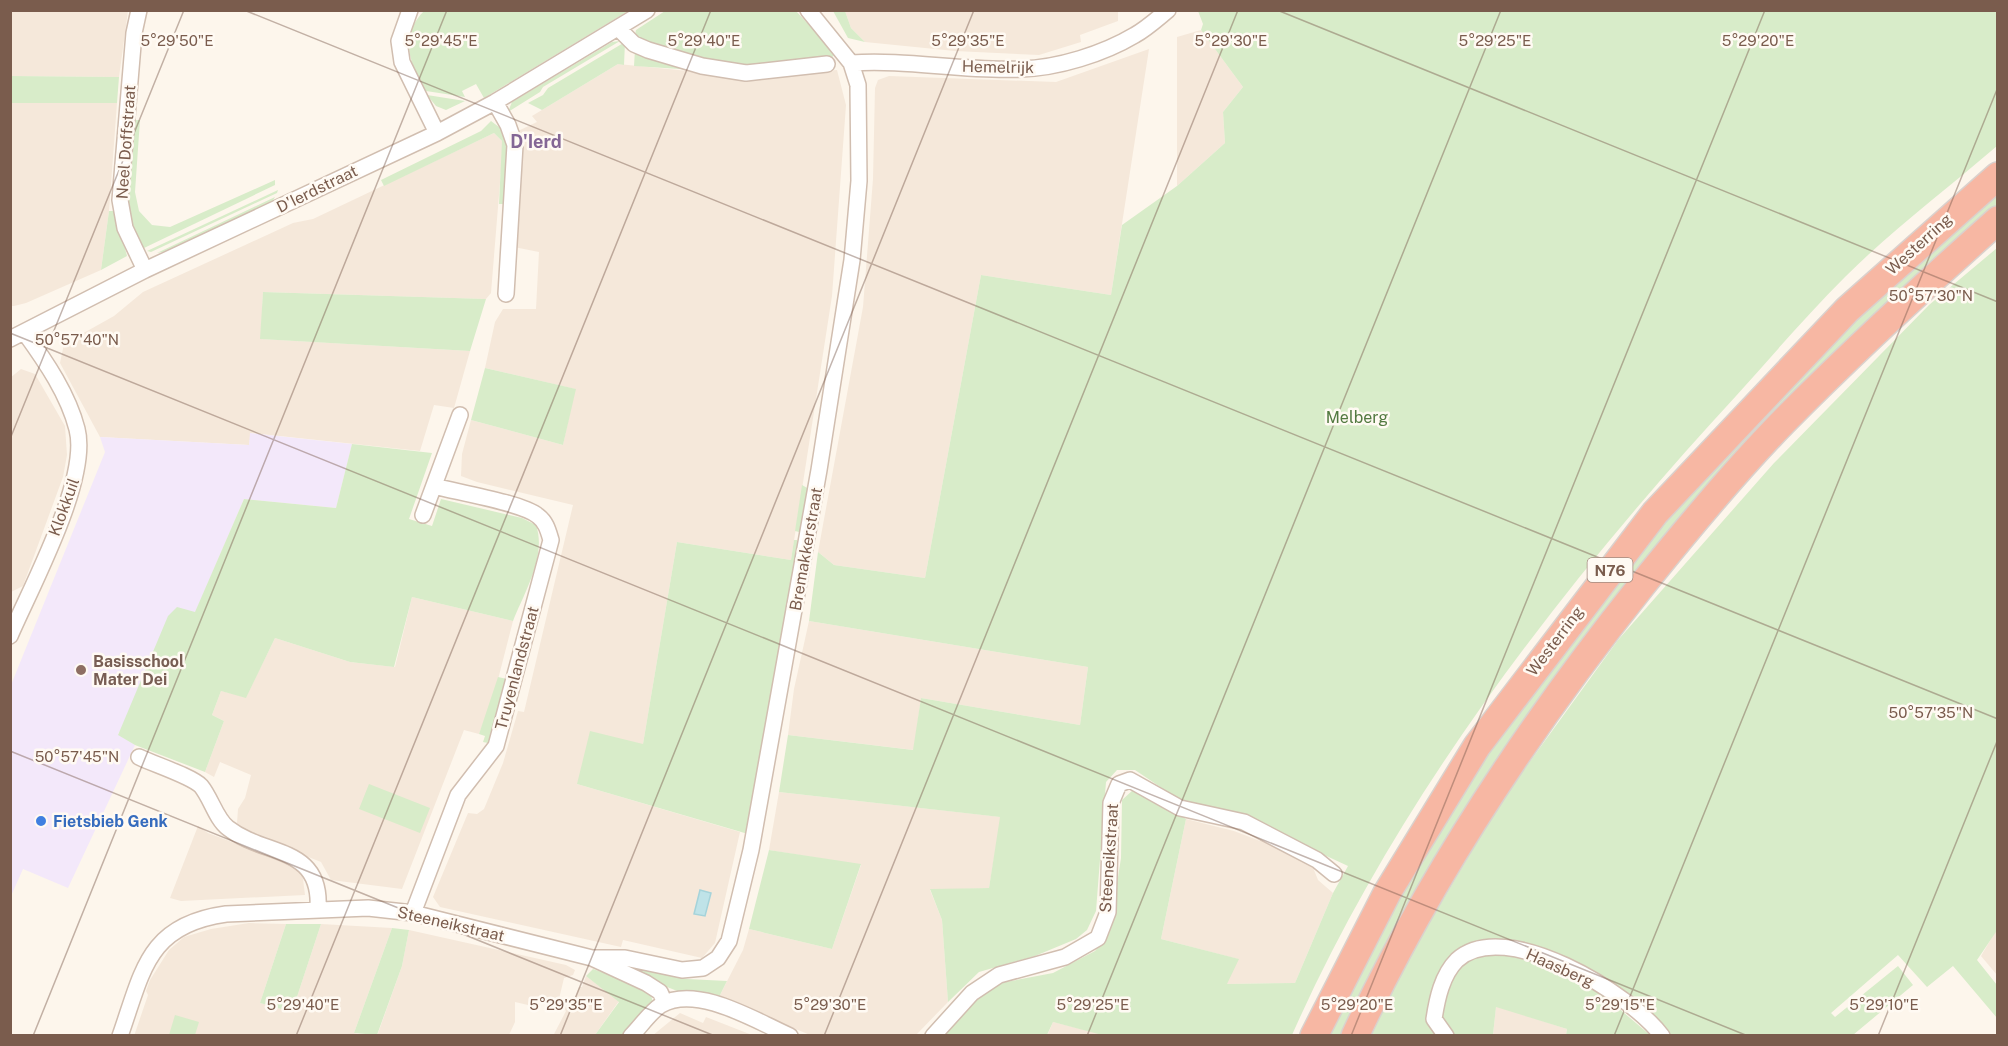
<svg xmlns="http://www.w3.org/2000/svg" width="2008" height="1046" viewBox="0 0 2008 1046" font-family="'Public Sans',sans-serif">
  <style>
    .residential { fill: #f5e8da }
    .education { fill: #f3e8fa }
    .green { fill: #d8ecc9 }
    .water { fill: #bfe3e8; stroke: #a5d3da; stroke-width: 1.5 }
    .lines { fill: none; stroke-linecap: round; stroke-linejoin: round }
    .street-casing { stroke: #d1beb0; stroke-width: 18 }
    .highway-casing { stroke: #dad1cd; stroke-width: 30 }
    .street { stroke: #fff; stroke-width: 15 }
    .highway { stroke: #f7b7a3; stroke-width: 27 }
    .ticks { fill: none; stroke: #7a5c4d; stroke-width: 1.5; stroke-opacity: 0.45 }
    .education-dot { fill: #8d6e63; stroke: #fffaf3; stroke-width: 2 }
    .shop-dot { fill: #3f7fe0; stroke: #fffaf3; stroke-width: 2 }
    .labels { text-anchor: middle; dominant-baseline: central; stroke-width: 5; stroke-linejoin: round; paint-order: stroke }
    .shield { fill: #fffaf3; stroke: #a28b7f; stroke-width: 1.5 }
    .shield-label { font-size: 15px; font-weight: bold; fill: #7a5c4d }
    .street-label { font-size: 16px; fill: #7a5c4d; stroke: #fffaf3 }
    .park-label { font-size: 16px; fill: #537a41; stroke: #fffaf3 }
    .education-label { font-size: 16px; font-weight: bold; fill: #785e54; stroke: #fffaf3; text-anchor: start }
    .shop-label { font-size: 16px; font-weight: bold; fill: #366cbe; stroke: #fffaf3; text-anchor: start }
    .neighbourhood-label { font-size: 18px; font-weight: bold; fill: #846695; stroke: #fffaf3 }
    .ticks-label { font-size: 15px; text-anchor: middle; fill: #7a5c4d; stroke: #fffaf3; stroke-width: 5; stroke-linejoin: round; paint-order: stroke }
  </style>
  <rect width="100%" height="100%" fill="#fdf6ec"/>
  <path class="residential" d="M1118 10V21L1080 35 1081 42 1039 55 955 51 865 42 851 28 845 11Z
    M11 11H128L119 77 11 76Z
    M1201 30 1243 87 1223 112 1225 143 1177 186V37Z
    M1149 49 1111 295 981 275 925 578 834 565 818 552 863 307 873 179 875 88 878 80 889 76 1056 82Z
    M618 64 748 77 837 70 846 105 832 296 791 560 677 542 643 744 577 784 740 832 715 943 702 958 623 940 621 947 440 907 433 897 468 813 477 814 484 809 503 763 518 711 524 712 573 505 477 482 461 476 462 454 471 420 563 445 575 389 485 368 495 322 503 309H536L539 252 514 247 518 131 537 122 532 116Z
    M10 103H117L109 211 101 270 26 303 14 306H10Z
    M494 133 502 141V158L491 293 486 299 263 292 261 339 470 351 454 408 434 405 420 451 251 433 249 445 100 437 60 363 64 344 114 316 143 292 293 223 313 219Z
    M21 369 35 374 65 426 67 455 63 477 23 586 11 592 10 378Z
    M412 597 513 621 494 695 479 734 464 730 402 889 331 880 321 862 245 832 237 823 238 809 245 798 251 775 220 762 214 777 205 772 224 721 212 715 221 691 246 697 275 638 350 662 395 667Z
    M809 621 1088 667 1080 725 921 698 914 750 788 735 794 689Z
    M779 792 1001 817 989 888 930 890 942 920 948 1002 916 1035H810L719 997 743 950 749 929 832 949 861 865 769 850Z
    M1186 819 1234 831 1260 841 1263 836 1312 865 1318 880 1333 893 1295 983 1226 984 1238 959 1161 939Z
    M198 826 208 833 293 865 302 871 305 895 181 901 170 898Z
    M249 923 286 924 260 1003 292 1012 321 924 392 928 354 1033 361 1035 134 1036 148 995 146 991 150 980 169 950 184 937 211 929Z
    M1997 929V975L1981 956Z
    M409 930 566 965 575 970 573 975 564 978 559 999 552 1005 529 1001 528 1005 515 1002V1022L509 1035 377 1036 402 966Z
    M586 976 619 1001 595 1035 553 1036 566 1011 564 1008 575 997 579 987H582Z
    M1496 1006 1567 1029 1566 1035 1493 1036Z
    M680 1013 703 1023 706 1017 752 1035 652 1036Z
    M1053 1022 1106 1035 1047 1036Z"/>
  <path class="education" d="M250 433 352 444 336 508 244 499 195 613 118 734 135 745 68 888 23 869 11 896V685L105 452 100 437 249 445Z"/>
  <path class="green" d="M424 11H628L484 98 476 84 462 91 465 97 426 91C409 63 399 36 424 11Z
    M665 11H796L835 53 831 59 746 69 645 45 635 35 636 30Z
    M833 11H845L851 28 865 42 848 38Z
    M1198 11H1997V146C1947 189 1892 230 1845 277 1807 315 1772 356 1736 396 1561 586 1397 798 1292 1035L1106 1036 1053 1022 1047 1035H944L975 999 1001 983 1053 973 1095 951 1109 934 1121 858 1122 800 1133 790 1186 819 1161 939 1239 959 1227 984 1295 983 1333 893 1348 866 1245 818 1184 803 1135 770H1117L1106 782 1096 911 1087 930 1076 939 1035 956 979 972 948 1002 942 920 930 889 989 888 1000 817 779 792 788 735 913 750 921 698 1080 725 1088 667 809 621 818 552 834 565 925 578 981 275 1111 295 1122 225 1177 186 1225 143 1223 112 1243 87 1201 30 1203 24Z
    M620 41 543 87 540 92 508 112 512 102 612 42Z
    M625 42 624 65 618 64 542 110 528 103 543 95 548 88Z
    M635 49 674 66 695 70 634 66Z
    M11 76 119 77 117 103H11Z
    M427 95 465 101 446 110 436 106Z
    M133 120H140L135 192 139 211 152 225 170 227 275 180V185L144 248C117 222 131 155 133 120Z
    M491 121 503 130 510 141 506 204H499L502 141 494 133 384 186 381 180 481 131Z
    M278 190 277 193 151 252 147 251Z
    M1997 190V205L1923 270 1680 523 1354 1007 1341 1035 1328 1036 1388 919 1469 782 1524 703 1661 525 1840 332Z
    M275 197 272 202 168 251 157 253Z
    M109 211H115L127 256 101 270Z
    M1997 248 1998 929 1977 960 1997 985V1018L1953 966 1927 987 1898 955 1831 1013 1835 1017 1898 966 1913 985 1853 1035H1668L1626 996 1616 1006 1650 1035H1566L1567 1029 1496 1007 1493 1035 1371 1036 1412 952 1502 800 1618 640 1774 463 1929 305Z
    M263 292 486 299 470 351 260 339Z
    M485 368 576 389 563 445 471 420Z
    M352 444 432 453 409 519 432 526 441 499 522 518 536 525C547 556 524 593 513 621L412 597 394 667 350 662 275 638 246 698 221 691 212 715 224 721 205 772 135 745 118 735 168 616 177 607 195 612 244 499 336 508Z
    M802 485 809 489 802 530 799 532 795 531Z
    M794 540H797L800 546 748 834 577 784 590 731 643 744 677 542 791 560Z
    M498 677 507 679 491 742 488 743 483 742 485 736 479 734Z
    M369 784 430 808 420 833 359 809Z
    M769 850 861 864 832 949 749 929Z
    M286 924H321L292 1012 260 1003Z
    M392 928 409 930 402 966 377 1035 354 1033Z
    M627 964 687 979 727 981 719 997 685 994 626 971Z
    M593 969 649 989 653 1002 625 1035H595L619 1002 586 976Z
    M175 1015 199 1022 195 1035H169Z"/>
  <path class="water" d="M700 890 711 893 705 916 694 914Z"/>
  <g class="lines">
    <g class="street-casing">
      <path id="street" d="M139 10 134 33 120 200 125 228 145 270
        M410 10 399 41 402 62 437 133
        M619 29 634 44 648 50 702 66 746 73 827 64
        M851 63C908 59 964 72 1021 69 1058 68 1103 54 1135 35 1146 29 1157 19 1168 10
        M495 102 508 125 515 145 506 294
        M10 339 145 270 437 133 495 102 647 10
        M423 515 460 415
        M10 636C31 587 90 479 77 429 68 394 46 362 25 333
        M139 757C153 764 191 776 201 786 211 798 216 819 228 828 265 857 322 845 318 909
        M413 913 458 795 496 746 551 540C548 530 546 522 538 516 523 503 456 492 434 486
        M592 958H625L682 970 703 968 718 958 729 941 751 850 819 470 852 260 859 181 858 85 851 63 808 10
        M120 1036C143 971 147 925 226 914L368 908 413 913 592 958 646 983 660 992 665 1003
        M631 1036C641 1026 650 1012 661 1005 697 984 756 1021 790 1036
        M933 1036 972 993 999 975 1065 957 1098 938 1108 912 1111 803 1119 784 1130 780 1180 808 1244 822 1317 860 1334 874
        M1446 1036 1434 1019C1437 999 1442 975 1457 960 1505 916 1631 994 1662 1036"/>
    </g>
    <g class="highway-casing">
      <path id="highway" d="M1314 1036 1387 893 1477 746 1655 513 1847 310 1998 176
        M1355 1036C1431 874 1531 724 1642 585 1687 529 1733 473 1783 422 1852 352 1924 286 1998 220"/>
    </g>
    <use href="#street" class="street"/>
    <use href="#highway" class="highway"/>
  </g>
  <path class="ticks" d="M244 10 1998 719M1277 10 1998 302M10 333 1748 1036M10 439 184 10M10 751 715 1036M33 1036 447 10M296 1036 711 10M560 1036 974 10M824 1036 1238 10M1087 1036 1501 10M1351 1036 1765 10M1614 1036 1998 87M1878 1036 1998 739"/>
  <circle class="education-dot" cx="81" cy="670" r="6"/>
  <circle class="shop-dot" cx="41" cy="821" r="6"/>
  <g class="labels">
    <rect class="shield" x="1587.5" y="558" width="45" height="24" rx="4.5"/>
    <g class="shield-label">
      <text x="1610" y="570">N76</text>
    </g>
    <g class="street-label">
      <text transform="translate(998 67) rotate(1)">Hemelrijk</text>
      <text transform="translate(126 142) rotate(-86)">Neel Doffstraat</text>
      <text transform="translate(317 189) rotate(-26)">D'Ierdstraat</text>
      <text transform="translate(1919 244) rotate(-42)">Westerring</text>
      <text transform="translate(64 507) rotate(-70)">Klokkuil</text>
      <text transform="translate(806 549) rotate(-80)">Bremakkerstraat</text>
      <text transform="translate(1555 641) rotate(-53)">Westerring</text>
      <text transform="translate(517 668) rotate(-75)">Truyenlandstraat</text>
      <text transform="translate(1109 858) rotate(-86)">Steeneikstraat</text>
      <text transform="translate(451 924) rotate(13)">Steeneikstraat</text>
      <text transform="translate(1560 968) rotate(24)">Haasberg</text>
    </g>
    <g class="park-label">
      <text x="1357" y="417">Melberg</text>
    </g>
    <g class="education-label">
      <text x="93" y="661">Basisschool<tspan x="93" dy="18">Mater Dei</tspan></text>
    </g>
    <g class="shop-label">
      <text x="53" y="821">Fietsbieb Genk</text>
    </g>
    <g class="neighbourhood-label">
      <text x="536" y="141">D'Ierd</text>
    </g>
  </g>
  <g class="ticks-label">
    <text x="177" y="46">5°29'50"E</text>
    <text x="441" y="46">5°29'45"E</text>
    <text x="704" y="46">5°29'40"E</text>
    <text x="968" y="46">5°29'35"E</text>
    <text x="1231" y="46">5°29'30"E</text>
    <text x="1495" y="46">5°29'25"E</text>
    <text x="1758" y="46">5°29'20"E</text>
    <text x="1931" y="301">50°57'30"N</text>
    <text x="77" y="345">50°57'40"N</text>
    <text x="1931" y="718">50°57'35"N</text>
    <text x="77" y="762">50°57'45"N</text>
    <text x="303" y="1010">5°29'40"E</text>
    <text x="566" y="1010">5°29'35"E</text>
    <text x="830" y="1010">5°29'30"E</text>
    <text x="1093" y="1010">5°29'25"E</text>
    <text x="1357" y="1010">5°29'20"E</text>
    <text x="1620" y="1010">5°29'15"E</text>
    <text x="1884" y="1010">5°29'10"E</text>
  </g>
  <rect width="2008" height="1046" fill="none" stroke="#7a5c4d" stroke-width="24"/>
</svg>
